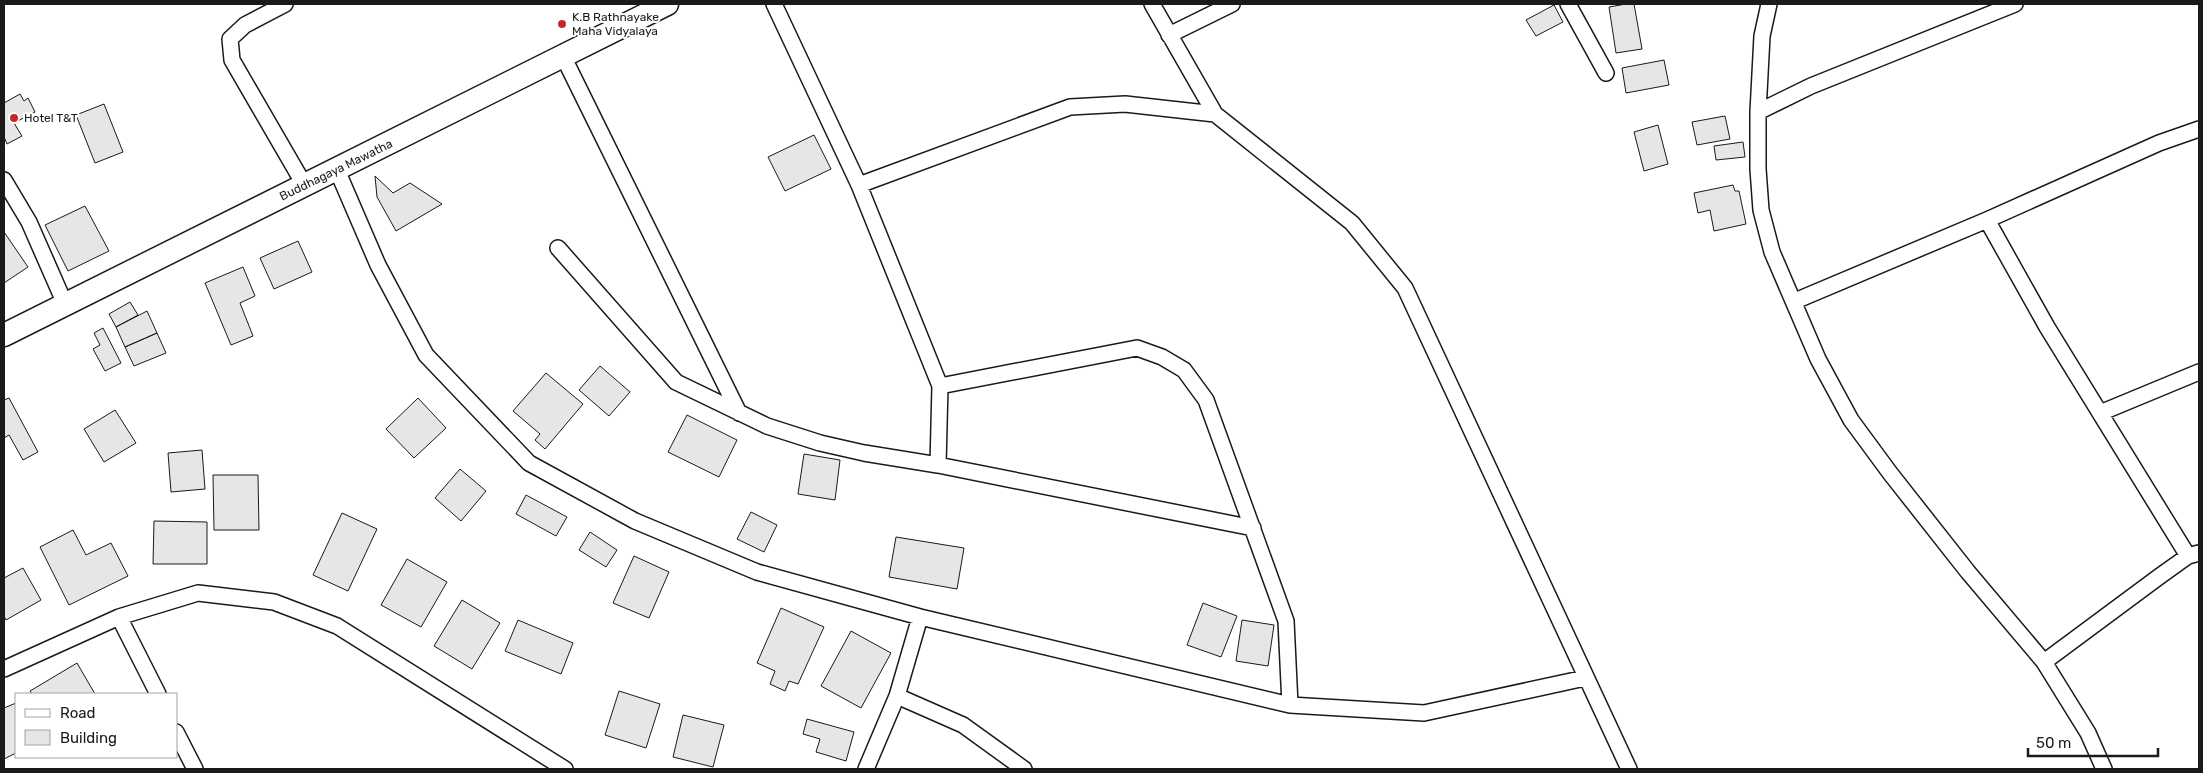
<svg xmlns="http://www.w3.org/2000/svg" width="2203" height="773" viewBox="0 0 2203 773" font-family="Rubik,sans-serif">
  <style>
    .building { fill: #e6e6e6; stroke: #1a1a1a }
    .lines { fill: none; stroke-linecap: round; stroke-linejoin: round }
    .minor-casing { stroke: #1a1a1a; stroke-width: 18 }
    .secondary-casing { stroke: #1a1a1a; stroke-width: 25 }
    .minor { stroke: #fff; stroke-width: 15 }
    .secondary { stroke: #fff; stroke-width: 22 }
    .poi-dot { fill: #c62828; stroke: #fff; stroke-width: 2 }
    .labels { text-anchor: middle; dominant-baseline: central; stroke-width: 4; stroke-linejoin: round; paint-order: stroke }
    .poi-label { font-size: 12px; fill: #1a1a1a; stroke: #fff; text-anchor: start }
    .street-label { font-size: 12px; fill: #1a1a1a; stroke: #fff }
  </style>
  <rect width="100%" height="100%" fill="#fff"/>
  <path class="building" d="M1626 4H1634L1642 49 1616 53 1609 7Z
    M1554 5 1563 22 1536 36 1526 20Z
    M1664 60 1669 85 1626 93 1622 68Z
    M20 94 24 101 28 98 35 112 14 123 22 136 7 144 4 137V103Z
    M104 104 123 152 95 163 76 115Z
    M1725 116 1730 139 1697 145 1692 122Z
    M1658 125 1668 164 1644 171 1634 132Z
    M814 135 831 169 785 191 768 157Z
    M1743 142 1745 157 1716 160 1714 146Z
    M375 176 393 193 410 183 442 204 396 231 377 197Z
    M1733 185 1735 191H1739L1746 224 1714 231 1710 210 1698 213 1694 193Z
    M85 206 109 251 68 271 45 225Z
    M4 232 28 267 4 283Z
    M298 241 312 272 274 289 260 258Z
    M243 267 255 296 240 303 253 336 231 345 205 283Z
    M130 302 138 315 116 327 109 314Z
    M147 311 157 333 125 347 116 327Z
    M103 328 121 363 105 371 93 349 100 345 94 333Z
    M157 333 166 353 134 366 125 347Z
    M600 366 630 392 609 416 579 390Z
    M546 373 583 404 545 449 535 440 540 434 513 411Z
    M9 398 38 452 23 460 9 435 4 438V400Z
    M418 398 446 428 414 458 386 429Z
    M115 410 136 443 104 462 84 429Z
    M687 415 737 440 719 477 668 452Z
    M202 450 205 489 171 492 168 453Z
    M804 454 840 460 835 500 798 494Z
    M460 469 486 491 461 521 435 498Z
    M213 475H258L259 530H214Z
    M526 495 567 517 556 536 516 514Z
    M751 512 777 525 764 552 737 539Z
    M342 513 377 529 348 591 313 575Z
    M154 521 207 522V564H153Z
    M73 530 86 555 111 543 128 576 69 605 40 547Z
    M590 532 617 550 606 567 579 550Z
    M896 537 964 548 957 589 889 577Z
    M634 556 669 572 649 618 613 603Z
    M407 559 447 582 421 627 381 605Z
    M23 568 41 600 6 620 4 616V578Z
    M462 600 500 623 472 669 434 646Z
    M1203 603 1237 616 1221 657 1187 645Z
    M781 608 824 627 798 684 789 681 785 691 770 684 775 671 757 663Z
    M518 620 573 643 561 674 505 651Z
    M1242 620 1274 625 1268 666 1236 661Z
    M851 631 891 653 861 708 821 686Z
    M77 663 95 694H32L30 691Z
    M619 691 660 704 646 748 605 735Z
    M16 703V753L4 759V708Z
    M683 715 724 725 713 767 673 757Z
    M807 719 854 732 846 761 816 752 820 739 803 734Z"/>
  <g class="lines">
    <g class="minor-casing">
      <path id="minor" d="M285 4 245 25 230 39 232 60 305 186
        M774 4 859 185 940 386 938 465
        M1152 4 1215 114 1352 223 1405 288 1629 769
        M1568 4 1606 73
        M1769 4 1762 36 1758 112V169L1761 210 1772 252 1818 359 1851 420 1890 473 1968 572 2044 662 2088 733 2104 769
        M1169 35 1232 4
        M563 56 739 413
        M1758 112 1811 86 2015 4
        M337 170 378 265 426 355 529 463 635 521 757 572 920 617 1290 705 1424 713 1585 678
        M4 180 29 222 65 304
        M859 185 1070 107 1125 104 1215 114
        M1987 220 2047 327 2188 556
        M558 248 676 382 767 426 820 443 864 453 938 465 1253 528
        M1795 301 1987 220 2159 143 2199 129
        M940 386 1137 348 1162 357 1184 370 1206 400 1286 621 1290 705
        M2100 413 2199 372
        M119 617 158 694
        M2044 662 2160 576 2188 556 2199 553
        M4 669 119 617 198 593 274 602 337 626 565 769
        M897 696 963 725 1024 769
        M176 732 195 769
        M866 769 897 696 920 617"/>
    </g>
    <g class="secondary-casing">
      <path id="secondary" d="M4 335 667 4"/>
    </g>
    <use href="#minor" class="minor"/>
    <use href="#secondary" class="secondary"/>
  </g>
  <g class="poi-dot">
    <circle cx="562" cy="24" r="5"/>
    <circle cx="14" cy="118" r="5"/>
  </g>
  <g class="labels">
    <g class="poi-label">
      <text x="572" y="17">K.B Rathnayake<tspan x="572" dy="14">Maha Vidyalaya</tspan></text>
      <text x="24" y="118">Hotel T&amp;T</text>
    </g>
    <g class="street-label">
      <text transform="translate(336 170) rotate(-26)">Buddhagaya Mawatha</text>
    </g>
  </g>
  <rect width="2203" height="773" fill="none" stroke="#1a1a1a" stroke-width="10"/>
  <rect x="15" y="693" width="162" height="65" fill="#ffffff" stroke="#a3a3a3"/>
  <rect x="25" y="709" width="25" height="8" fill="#ffffff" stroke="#a3a3a3"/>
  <text x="60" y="718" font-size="15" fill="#1a1a1a">Road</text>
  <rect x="25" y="730" width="25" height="15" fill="#e6e6e6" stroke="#a3a3a3"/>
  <text x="60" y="743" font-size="15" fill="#1a1a1a">Building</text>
  <path d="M2028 748v8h130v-8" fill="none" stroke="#1a1a1a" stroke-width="2.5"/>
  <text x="2036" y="748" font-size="15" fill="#1a1a1a" stroke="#ffffff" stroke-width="4" paint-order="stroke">50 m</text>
</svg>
